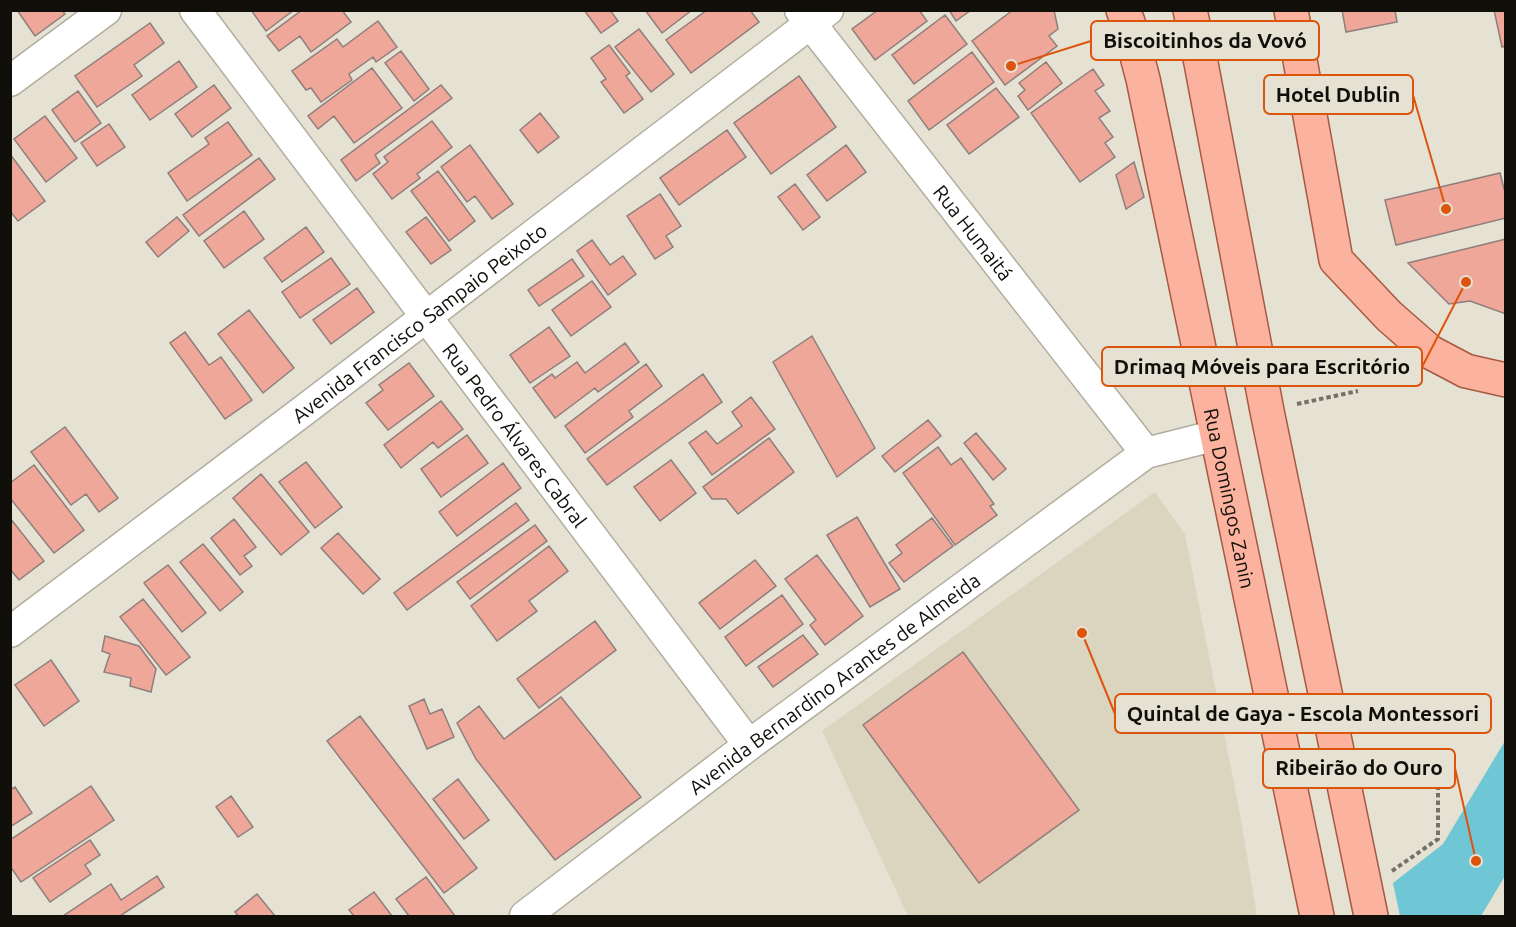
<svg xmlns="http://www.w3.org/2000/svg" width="1516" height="927" viewBox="0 0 1516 927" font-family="Ubuntu,sans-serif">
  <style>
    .built { fill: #dbd5bf }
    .water { fill: #6fc6d5 }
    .building { fill: #eea799; stroke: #8f7e7b; stroke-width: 1.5 }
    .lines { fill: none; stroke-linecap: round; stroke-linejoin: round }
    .street-casing { stroke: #b2ae9f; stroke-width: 33 }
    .primary-casing { stroke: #a75941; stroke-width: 36 }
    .path { stroke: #747268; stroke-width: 4; stroke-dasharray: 4.5 3; stroke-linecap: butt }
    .street { stroke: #fff; stroke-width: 30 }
    .primary { stroke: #fbb39f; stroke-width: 33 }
    .labels { text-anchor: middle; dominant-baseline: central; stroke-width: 4.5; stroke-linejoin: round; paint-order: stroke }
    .street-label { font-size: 20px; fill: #100f0a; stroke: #e6e2d3 }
    .leader { fill: none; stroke: #dd550c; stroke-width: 2 }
    .callout-dot { fill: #dd550c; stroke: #e6e2d3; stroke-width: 2 }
    .callout { fill: #e6e2d3; stroke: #dd550c; stroke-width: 2 }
    .callout-label { font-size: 21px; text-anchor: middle; font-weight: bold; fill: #100f0a }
  </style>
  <rect width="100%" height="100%" fill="#e6e2d3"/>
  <path class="built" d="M1155 492 1185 534 1240 814 1257 916H908L822 731Z"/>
  <path class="water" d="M1505 741V876L1481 916H1400L1393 883 1443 844Z"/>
  <path class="building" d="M17 10H62L65 14 35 36Z
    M251 10H294L266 31Z
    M302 10H342L351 22 311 52 300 36 279 51 267 36Z
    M584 10H610L618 21 601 33Z
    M645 10H692L662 33Z
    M707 10H750L759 22 691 73 666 40Z
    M878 10H919L927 21 875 60 852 29Z
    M949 10H971L956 21Z
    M1013 10H1054L1058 29 1049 36 1057 46 1005 85 972 41Z
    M1342 10H1395L1397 22 1346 32Z
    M1494 10H1506V46L1502 47Z
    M945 15 967 44 914 84 892 55Z
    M378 21 397 47 376 62 373 57 349 74 352 80 321 102 311 88 306 90 292 71 337 39 343 47Z
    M150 23 164 43 134 65 142 76 97 107 75 76Z
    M639 29 674 74 651 92 615 47Z
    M609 45 630 73 626 76 643 99 624 113 601 82 606 79 591 58Z
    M401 51 429 89 414 101 385 63Z
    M972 52 994 82 929 130 908 101Z
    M179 61 197 87 150 120 132 95Z
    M1046 62 1062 83 1028 110 1018 96 1025 90 1019 83Z
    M372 68 402 108 354 143 334 116 318 129 308 116Z
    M1093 69 1104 85 1095 91 1110 111 1099 118 1113 137 1105 143 1115 157 1080 182 1031 113Z
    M799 76 836 127 771 174 734 123Z
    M214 85 231 108 192 137 175 114Z
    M441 85 452 98 375 155 380 163 356 181 341 160Z
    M996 88 1019 117 969 154 947 125Z
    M78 91 101 123 75 142 52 110Z
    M540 113 559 137 538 153 520 130Z
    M45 116 77 158 46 182 14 139Z
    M432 121 452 147 417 174 420 178 392 199 373 174 388 162 384 157Z
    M228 122 252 155 187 201 168 173 209 144 205 138Z
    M109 124 125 147 97 166 81 143Z
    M727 130 746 157 679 205 660 178Z
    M470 145 513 204 492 219 475 196 467 202 441 167Z
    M846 145 866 172 827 201 807 175Z
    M10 154 45 201 18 221 10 211Z
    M259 158 275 179 199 236 183 215Z
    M1134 162 1144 197 1126 209 1116 175Z
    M438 171 475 221 449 241 411 191Z
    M1500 173 1506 196V218L1396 245 1385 200Z
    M795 184 820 217 803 230 778 197Z
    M660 194 681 226 666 236 673 247 655 259 627 216Z
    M244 211 264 239 224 268 204 241Z
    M177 217 189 231 158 257 146 242Z
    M426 217 451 250 431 264 406 232Z
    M306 227 324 252 282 282 264 258Z
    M1506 239V314L1470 301 1449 304 1408 263Z
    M592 240 610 265 623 256 636 274 608 295 577 251Z
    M331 258 350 284 300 318 282 292Z
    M572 259 584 276 539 306 528 290Z
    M592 281 611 307 571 336 552 310Z
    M357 288 374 312 331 344 313 320Z
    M249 310 294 368 263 393 218 334Z
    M549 327 570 356 530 383 510 355Z
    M185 332 209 365 221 357 252 400 225 419 170 343Z
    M812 336 875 448 837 477 773 362Z
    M625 343 639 362 598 392 595 388 555 418 533 388 552 374 555 378 577 362 585 373Z
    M409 363 434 396 388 430 366 403 383 390 379 385Z
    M646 364 662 386 629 411 633 417 585 453 565 426Z
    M703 374 722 402 607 485 587 459Z
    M751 397 775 429 712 475 689 443 706 431 717 444 742 426 732 412Z
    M441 401 463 429 438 448 433 442 401 468 384 445Z
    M928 420 941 436 895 472 882 456Z
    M65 427 118 498 99 512 86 494 71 505 31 452Z
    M976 433 1006 469 993 480 964 443Z
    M467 435 488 463 441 497 421 469Z
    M769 438 794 472 738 514 726 499H712L703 487Z
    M938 447 951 465 961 458 994 504 990 506 997 515 955 545 903 473Z
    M671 460 696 493 660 521 634 487Z
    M306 462 342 507 315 528 279 482Z
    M503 463 521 488 457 536 439 512Z
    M34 465 84 530 54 553 10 498V483Z
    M261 474 309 532 281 555 233 498Z
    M516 503 529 520 407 610 394 593Z
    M857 517 900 589 870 607 827 535Z
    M10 518 44 561 19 580 10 569Z
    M932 518 953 546 904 582 889 563 902 553 896 545Z
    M234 519 256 547 244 556 252 566 240 575 211 538Z
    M535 525 547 541 470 599 457 582Z
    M338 533 380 579 363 594 321 548Z
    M203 544 243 592 220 611 180 562Z
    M549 546 568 571 529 601 537 611 497 641 471 606Z
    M817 555 863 616 825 645 810 625 816 620 785 579Z
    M755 560 776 586 720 629 699 603Z
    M168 565 206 613 182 632 144 583Z
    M782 595 803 624 746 666 725 637Z
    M143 599 190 657 166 675 120 617Z
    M595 621 616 650 539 708 517 679Z
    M803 635 818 654 773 687 758 667Z
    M105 636 139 646 156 669 151 692 130 686 131 678 104 672 110 654 102 651Z
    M963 652 1079 810 979 883 863 725Z
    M51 660 79 701 44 726 15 685Z
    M561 697 641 797 555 860 476 759 457 723 479 706 504 739Z
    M424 699 430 714 442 709 454 737 427 749 409 706Z
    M360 716 477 868 444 893 327 741Z
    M458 779 489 820 464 839 433 799Z
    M91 786 114 820 21 882 10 866V840Z
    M15 787 32 813 10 827V790Z
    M231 796 253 827 238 837 216 807Z
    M90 840 100 855 85 865 91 874 50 902 33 878Z
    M157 876 164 887 120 916H63L111 884 121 900Z
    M426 877 455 916H409L396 899Z
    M374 892 392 916H354L349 910Z
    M257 894 275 916H238L235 912Z"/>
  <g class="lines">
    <g class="street-casing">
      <g id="street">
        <path id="s1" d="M195 10 749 745"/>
        <path id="s2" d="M800 10 1146 453"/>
        <path d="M10 81 106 10"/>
        <path id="s3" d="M10 632 307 408 828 10"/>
        <path id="s4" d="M525 916 749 745 1146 453 1217 435"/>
      </g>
    </g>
    <g class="primary-casing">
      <g id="primary">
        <path id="s5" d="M1123 10 1128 22 1143 79 1317 916"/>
        <path d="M1190 10 1197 42 1267 411 1371 916"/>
        <path d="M1291 10 1336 260 1389 316 1430 352 1466 371 1506 380"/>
      </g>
    </g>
    <path class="path" d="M1297 404 1358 391
      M1392 871 1438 839V762"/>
    <use href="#street" class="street"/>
    <use href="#primary" class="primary"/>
  </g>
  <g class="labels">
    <g class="street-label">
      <text stroke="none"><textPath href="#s2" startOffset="282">Rua Humaitá</textPath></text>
      <text stroke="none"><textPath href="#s3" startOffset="513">Avenida Francisco Sampaio Peixoto</textPath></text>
      <text stroke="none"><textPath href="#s1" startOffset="532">Rua Pedro Álvares Cabral</textPath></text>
      <text stroke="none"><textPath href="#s5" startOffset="500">Rua Domingos Zanin</textPath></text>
      <text stroke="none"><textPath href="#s4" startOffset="387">Avenida Bernardino Arantes de Almeida</textPath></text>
    </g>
  </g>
  <path class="leader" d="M1011 66L1091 41M1446 209L1413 95M1466 282L1422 367M1082 633L1115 714M1476 861L1455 768"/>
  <g class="callout-dot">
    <circle cx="1011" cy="66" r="6"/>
    <circle cx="1446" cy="209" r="6"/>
    <circle cx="1466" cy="282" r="6"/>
    <circle cx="1082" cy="633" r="6"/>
    <circle cx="1476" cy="861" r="6"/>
  </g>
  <g class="callout">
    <rect x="1091" y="21" width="228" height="39" rx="6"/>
    <rect x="1264" y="75" width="149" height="39" rx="6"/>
    <rect x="1102" y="347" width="320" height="39" rx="6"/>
    <rect x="1115" y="694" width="376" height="39" rx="6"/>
    <rect x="1263" y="749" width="192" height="39" rx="6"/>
  </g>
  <g class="callout-label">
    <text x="1205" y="48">Biscoitinhos da Vovó</text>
    <text x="1338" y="102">Hotel Dublin</text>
    <text x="1262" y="374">Drimaq Móveis para Escritório</text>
    <text x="1303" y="721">Quintal de Gaya - Escola Montessori</text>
    <text x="1359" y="775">Ribeirão do Ouro</text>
  </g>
  <rect width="1516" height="927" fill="none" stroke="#100f0a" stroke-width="24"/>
</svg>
